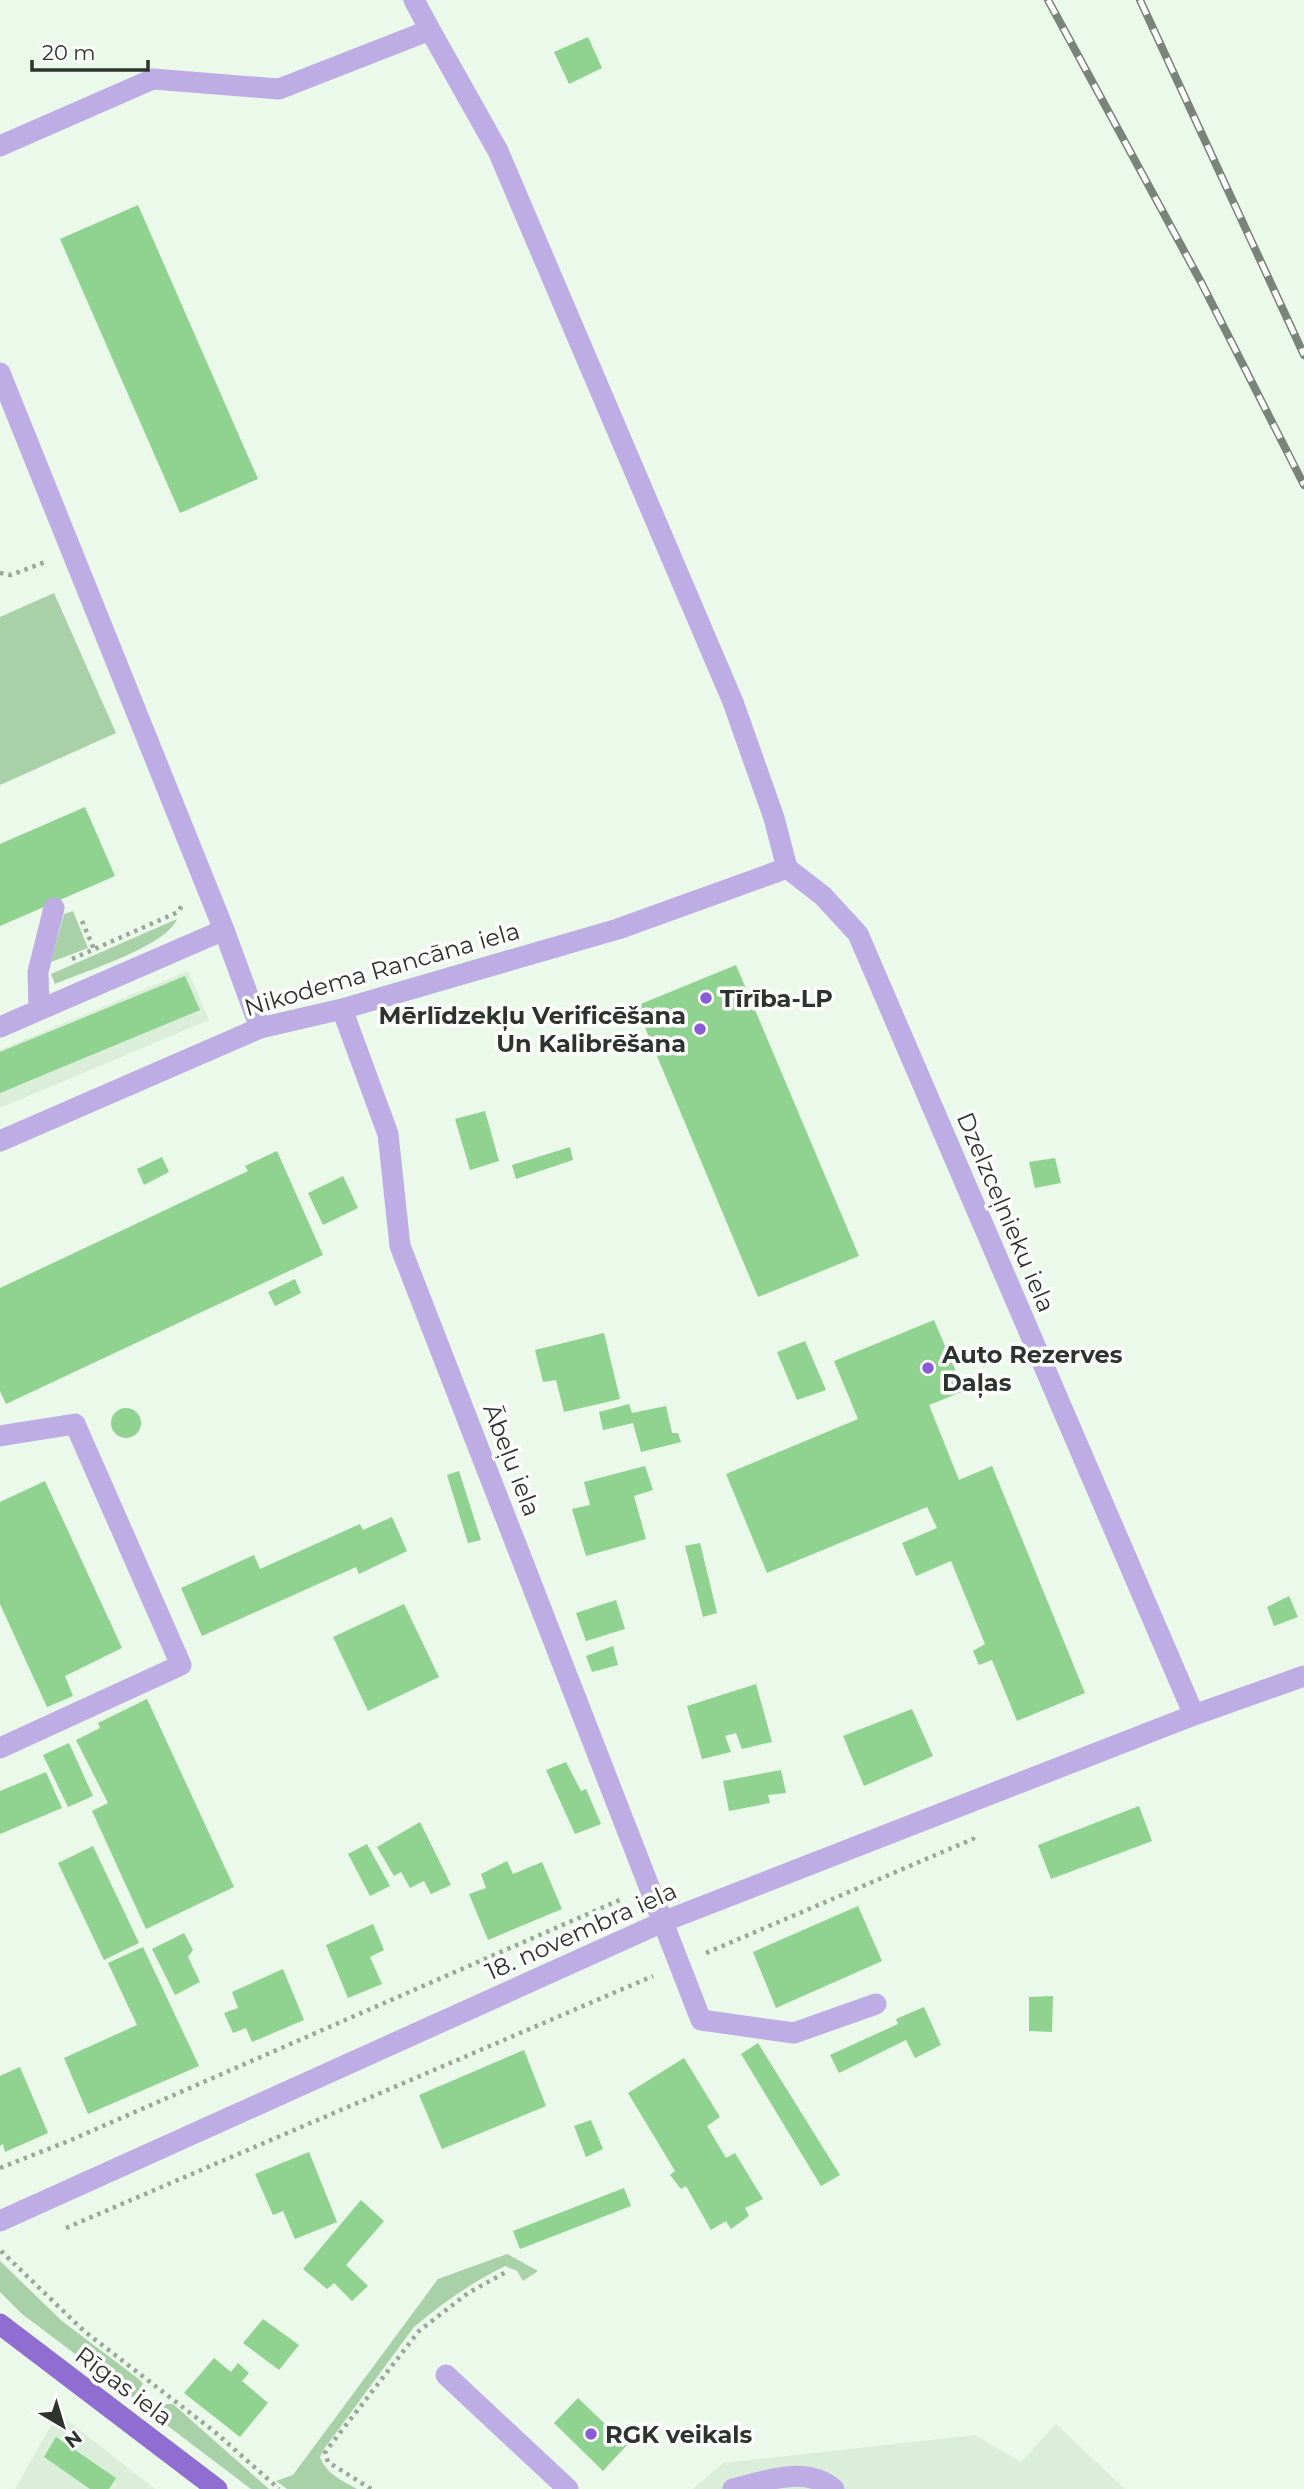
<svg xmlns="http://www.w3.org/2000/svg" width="1304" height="2489" viewBox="0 0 1304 2489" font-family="Montserrat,sans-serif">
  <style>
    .built { fill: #daeed9 }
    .green { fill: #a9d1a8 }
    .building { fill: #90d390 }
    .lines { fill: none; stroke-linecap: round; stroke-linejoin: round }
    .path { stroke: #9ca79c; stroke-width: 4.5; stroke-dasharray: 3.5 5; stroke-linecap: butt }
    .minor { stroke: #bdade4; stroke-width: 21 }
    .major { stroke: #906dd1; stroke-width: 21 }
    .rail-casing { stroke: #7b847a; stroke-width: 8 }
    .rail { stroke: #fff; stroke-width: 5; stroke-dasharray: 16; stroke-linecap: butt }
    .poi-dot { fill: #8a5cd6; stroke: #fff; stroke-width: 2.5 }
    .labels { text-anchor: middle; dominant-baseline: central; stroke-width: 7; stroke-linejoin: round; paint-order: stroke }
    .street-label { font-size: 24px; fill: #2d332d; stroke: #fff }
    .poi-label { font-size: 24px; font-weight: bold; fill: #2d332d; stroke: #fff; text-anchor: start }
  </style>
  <rect width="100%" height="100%" fill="#ebf9ea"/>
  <path class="built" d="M188 971 209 1020 0 1108V1050Z
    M58 2413 155 2489H15Z
    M1056 2424 1125 2489H693L723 2463 975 2435 1021 2462Z"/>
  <path class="green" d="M54 593 116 733 0 785V617Z
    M73 911 88 948 51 962 64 914Z
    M177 919C167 946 83 972 55 984L51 974Z
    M507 2254 538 2271 523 2281 517 2271 505 2266C471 2283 442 2303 414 2327L324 2449 320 2457C327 2475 342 2480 357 2489H287L276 2481 293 2475 438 2279Z
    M0 2261 62 2321 140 2380 143 2384 135 2399 22 2314 0 2292Z
    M166 2404H173L269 2489H251L160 2420 159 2412Z"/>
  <path class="building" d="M588 37 602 68 569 84 554 52Z
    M138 205 258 479 180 513 60 239Z
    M85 807 115 876 0 926V844Z
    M736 965 859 1256 758 1297 636 1006Z
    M185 976 200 1010 0 1093V1052Z
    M485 1111 499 1161 470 1170 455 1119Z
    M570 1147 573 1160 516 1179 512 1165Z
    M277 1151 323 1255 6 1404 0 1391V1288L248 1171 245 1166Z
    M162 1157 169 1172 144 1185 137 1169Z
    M1055 1158 1061 1183 1035 1188 1029 1162Z
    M343 1176 358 1208 323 1225 308 1193Z
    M295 1279 301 1293 275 1306 268 1292Z
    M934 1320 964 1391 929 1405 959 1480 992 1466 1085 1693 1017 1721 992 1660 979 1665 973 1651 985 1644 951 1561 916 1576 902 1543 937 1528 927 1507 767 1573 726 1474 858 1419 834 1361Z
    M604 1333 620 1399 564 1412 556 1380 543 1382 535 1350Z
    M805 1341 826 1390 797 1400 777 1352Z
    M629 1404 632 1413 666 1406 672 1433H678L681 1442 641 1452 633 1423 603 1430 599 1412Z
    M111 1423a15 15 0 1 1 30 0a15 15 0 1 1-30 0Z
    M645 1466 653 1490 634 1496 646 1539 586 1556 572 1509 590 1505 584 1482Z
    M459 1471 481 1540 468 1543 447 1475Z
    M45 1481 122 1648 65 1676 73 1696 47 1707 0 1604V1502Z
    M392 1517 407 1551 359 1574 356 1567 202 1636 181 1588 254 1555 260 1569 360 1524 363 1530Z
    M700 1543 717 1613 703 1617 685 1546Z
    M1289 1596 1298 1617 1274 1626 1267 1607Z
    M616 1600 625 1629 586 1641 576 1613Z
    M404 1604 439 1677 368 1711 333 1637Z
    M613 1646 618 1665 592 1672 586 1656Z
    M756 1684 772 1742 742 1749 736 1733 725 1736 731 1752 702 1759 687 1706Z
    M147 1699 234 1887 146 1929 92 1811 108 1803 76 1740 100 1728 98 1723Z
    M912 1709 933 1756 864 1786 843 1736Z
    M69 1743 93 1796 68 1807 43 1755Z
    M566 1762 581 1791 586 1789 601 1824 575 1834 546 1770Z
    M781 1770 786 1793 768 1795 770 1803 729 1811 723 1781Z
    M46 1772 62 1808 0 1834V1791Z
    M1139 1806 1152 1841 1051 1879 1038 1845Z
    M420 1822 451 1885 431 1894 424 1881 410 1888 401 1872 394 1876 377 1847Z
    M367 1844 390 1886 370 1896 348 1854Z
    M93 1846 139 1943 104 1960 58 1863Z
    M507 1861 513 1874 542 1862 562 1909 488 1940 469 1894 486 1888 481 1874Z
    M858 1906 882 1961 776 2008 753 1952Z
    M373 1924 384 1950 370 1957 382 1984 348 1998 326 1945Z
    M184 1933 193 1950 188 1957 200 1982 175 1995 152 1949Z
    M143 1947 199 2066 88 2114 64 2058 137 2025 108 1963Z
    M283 1969 304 2020 252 2042 246 2028 233 2033 224 2013 238 2008 232 1992Z
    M1053 1996 1052 2032 1029 2031V1997Z
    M924 2007 941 2045 915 2058 906 2040 839 2073 830 2055 898 2024 896 2019Z
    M758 2043 840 2175 821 2186 741 2054Z
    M524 2050 546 2106 442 2149 419 2095Z
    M684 2058 720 2117 707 2126 726 2158 735 2153 763 2199 745 2208 749 2216 731 2229 726 2221 711 2230 686 2186 681 2189 670 2175 675 2171 628 2093Z
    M20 2067 48 2133 5 2152 3 2144 0 2146V2076Z
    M591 2120 603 2149 586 2157 574 2126Z
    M309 2152 337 2222 295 2239 283 2211 273 2215 255 2174Z
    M624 2188 631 2206 520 2249 513 2231Z
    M361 2200 384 2221 346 2265 368 2286 352 2301 334 2283 327 2289 303 2269Z
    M263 2319 299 2345 279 2370 243 2343Z
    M214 2358 231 2372 238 2363 249 2373 242 2381 268 2403 240 2437 184 2393Z
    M578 2398 627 2445 603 2471 554 2423Z
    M56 2437 116 2478 109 2489H90L44 2457Z"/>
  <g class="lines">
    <path class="path" d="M0 573 11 575 45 562
      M82 921 94 949
      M72 959 178 912 182 905
      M706 1953 973 1839 975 1834
      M0 2168 71 2140 622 1899
      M66 2228 653 1976
      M1 2251 84 2331 215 2432 279 2489
      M371 2489 328 2462 325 2453 329 2447 419 2331 468 2293 508 2271"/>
    <path class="minor" d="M414 0 430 30
      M0 146 153 79 279 89 430 30 498 151 733 702 774 818 787 868
      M0 373 224 930 260 1028
      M787 868 823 896 858 934 1194 1715
      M342 1009 388 1134 400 1246 701 2020 794 2033 876 2004
      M39 1010 38 972 54 908
      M0 1027 224 930
      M0 1141 260 1028 342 1009 618 929 787 868
      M0 1436 75 1424 181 1665 0 1748
      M0 2221 665 1921 1194 1715 1304 1676
      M446 2375 568 2489
      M733 2489C765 2481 806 2465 834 2489"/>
    <path class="major" d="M0 2324 217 2489"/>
    <g class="rail-casing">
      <path id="rail" d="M1048 0 1202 284 1304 485
        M1140 0 1304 355"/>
    </g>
    <use href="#rail" class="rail"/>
  </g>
  <g class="poi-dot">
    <circle cx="706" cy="998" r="7"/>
    <circle cx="700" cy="1029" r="7"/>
    <circle cx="928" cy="1368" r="7"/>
    <circle cx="591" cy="2434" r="7"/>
  </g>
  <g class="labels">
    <g class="street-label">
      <text transform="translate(382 969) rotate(-16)">Nikodema Rancāna iela</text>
      <text transform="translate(1006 1212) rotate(67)">Dzelzceļnieku iela</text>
      <text transform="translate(512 1460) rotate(69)">Ābeļu iela</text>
      <text transform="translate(581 1931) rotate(-24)">18. novembra iela</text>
      <text transform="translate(124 2386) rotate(37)">Rīgas iela</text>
    </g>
    <g class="poi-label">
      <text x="720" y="998">Tīrība-LP</text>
      <text x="686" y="1015" text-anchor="end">Mērlīdzekļu Verificēšana<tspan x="686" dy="28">Un Kalibrēšana</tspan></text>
      <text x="942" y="1354">Auto Rezerves<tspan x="942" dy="28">Daļas</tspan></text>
      <text x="605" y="2434">RGK veikals</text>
    </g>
  </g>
  <g transform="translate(63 2426) rotate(142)" stroke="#ffffff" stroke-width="5" paint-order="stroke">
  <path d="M0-5L12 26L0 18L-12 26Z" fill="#2d332d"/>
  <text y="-10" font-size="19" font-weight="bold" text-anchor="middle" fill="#2d332d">N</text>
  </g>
  <path d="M32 60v10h116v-10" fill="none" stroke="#2d332d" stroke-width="3.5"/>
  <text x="42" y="60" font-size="21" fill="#2d332d" stroke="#ffffff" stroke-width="5" paint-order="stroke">20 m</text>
</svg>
